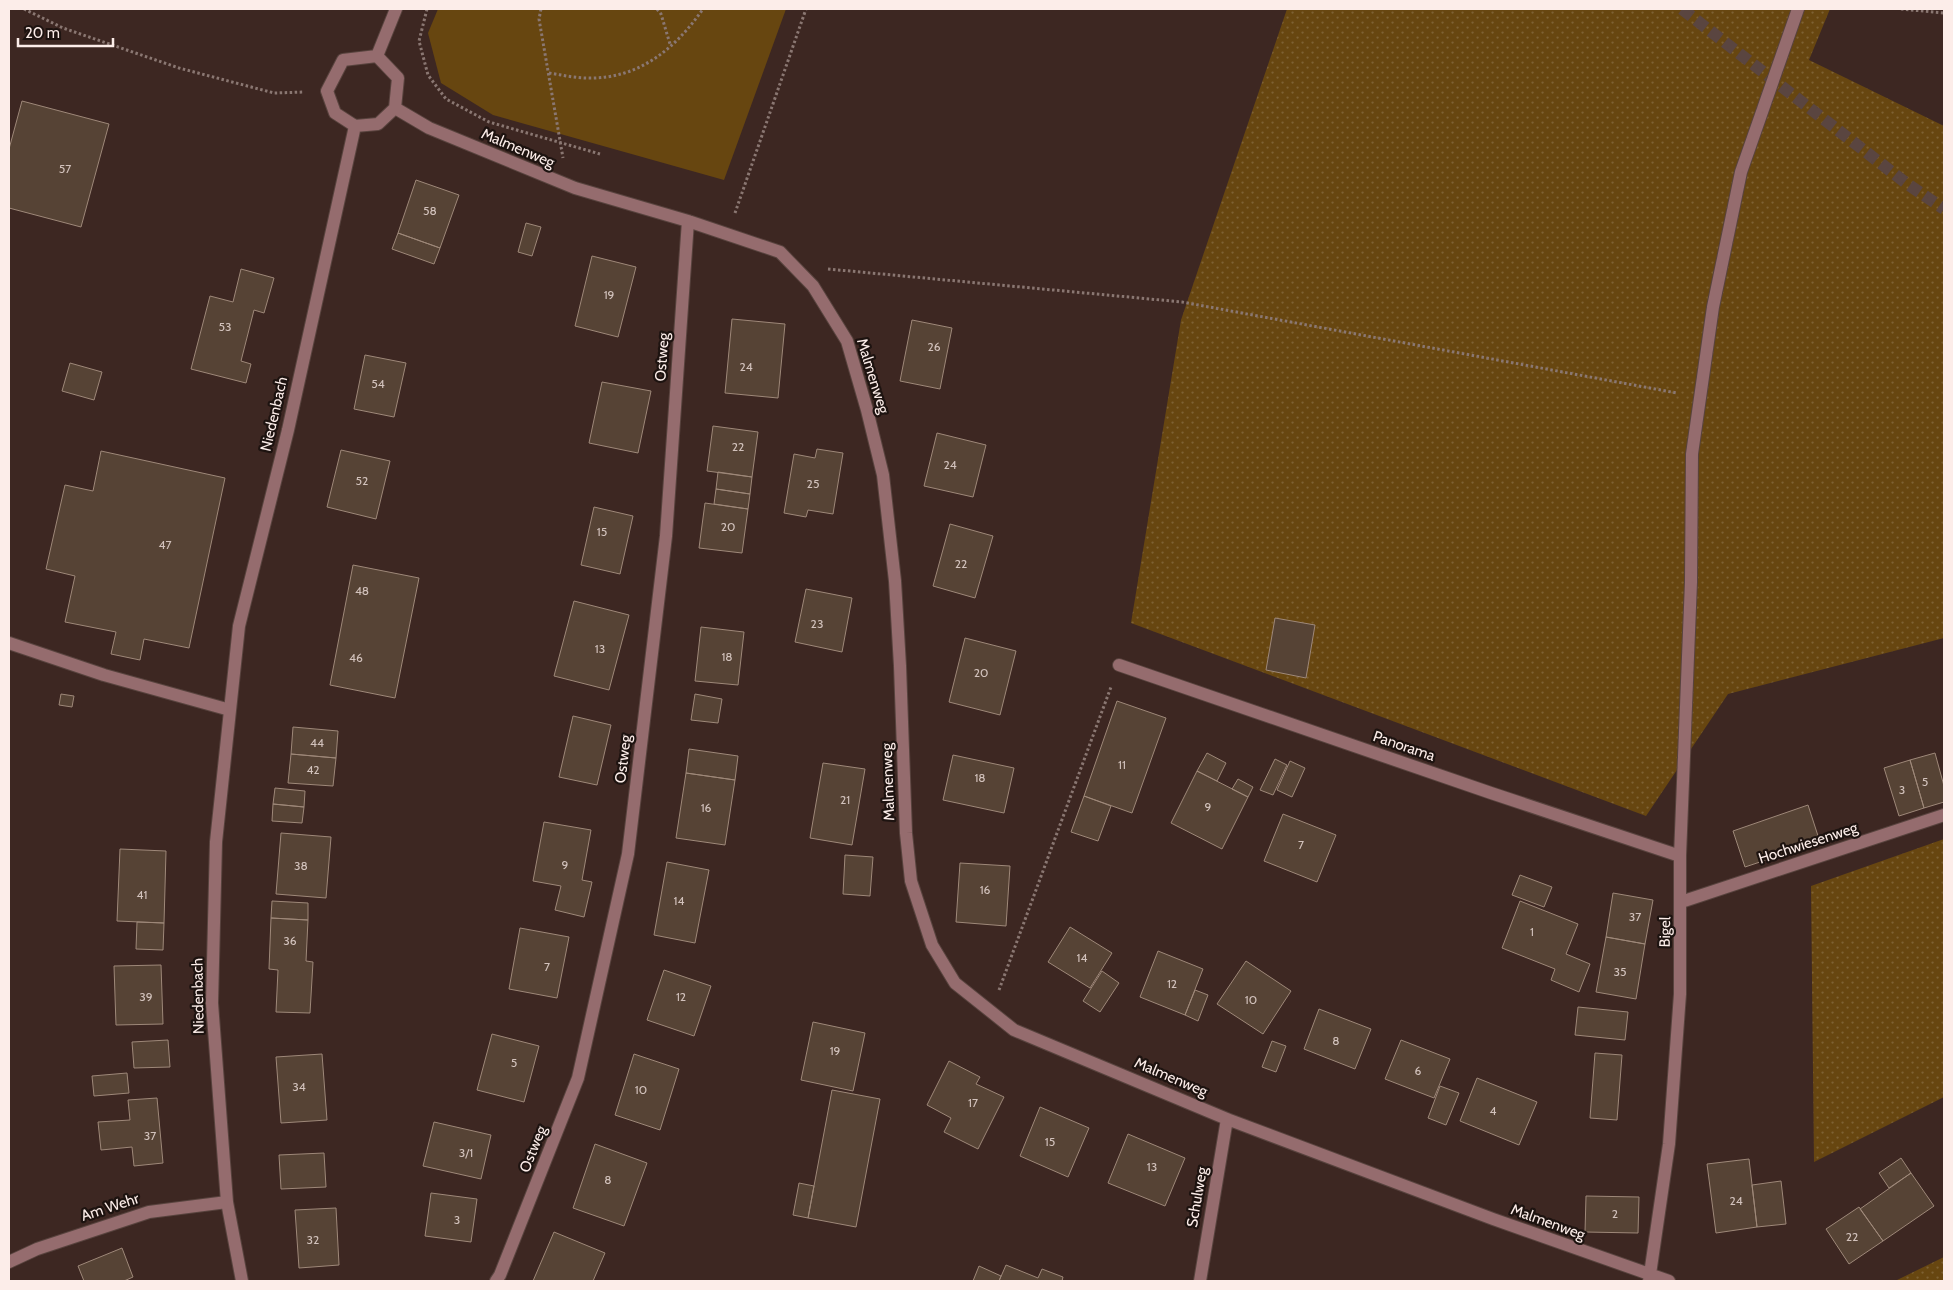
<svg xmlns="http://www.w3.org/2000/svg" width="1953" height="1290" viewBox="0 0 1953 1290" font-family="Cabin,sans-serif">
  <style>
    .grass { fill: url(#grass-dots) }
    .park { fill: #674610 }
    .building { fill: #564335; stroke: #9e8879 }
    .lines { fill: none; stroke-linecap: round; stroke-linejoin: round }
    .minor-tunnel { stroke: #5a4540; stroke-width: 12; stroke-dasharray: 12 6; stroke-linecap: butt }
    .minor-casing { stroke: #58433e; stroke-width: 14 }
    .path { stroke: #8a7772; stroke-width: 3; stroke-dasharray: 2.5 2.5; stroke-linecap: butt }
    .minor { stroke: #956c6e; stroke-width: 12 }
    .labels { text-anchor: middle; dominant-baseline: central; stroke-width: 4.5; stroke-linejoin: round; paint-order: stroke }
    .number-label { font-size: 12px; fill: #d2c2bc }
    .street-label { font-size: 15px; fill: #fcede9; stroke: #1d1310 }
  </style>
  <defs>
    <pattern id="grass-dots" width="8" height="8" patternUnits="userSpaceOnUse" patternTransform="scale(1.25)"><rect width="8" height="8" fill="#674610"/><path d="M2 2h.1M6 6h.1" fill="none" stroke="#7e6133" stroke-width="1.8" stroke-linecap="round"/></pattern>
  </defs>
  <rect width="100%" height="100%" fill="#3d2722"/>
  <path class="grass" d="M1287 9H1830L1809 60 1944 126V638L1728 694 1646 816 1131 623 1181 320Z
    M1944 839V1097L1814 1162 1811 886Z
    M1944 1257V1281H1895Z"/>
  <path class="park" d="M438 9H786L724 180 493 115 441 83 428 33Z"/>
  <path class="building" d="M22 101 109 124 81 227 9 208V149Z
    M416 180 459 195 440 248 398 233Z
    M526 223 541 227 532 256 518 252Z
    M398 233 440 248 434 264 392 249Z
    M592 256 636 267 618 337 575 326Z
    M241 269 274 278 264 313 254 310 241 361 251 364 246 383 191 369 210 296 233 302Z
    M732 319 785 324 778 398 725 393Z
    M912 320 952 328 940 389 900 381Z
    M365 355 406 363 394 417 354 409Z
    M70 363 102 372 94 400 62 391Z
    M602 382 651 391 638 453 589 443Z
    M713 426 758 432 752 477 707 471Z
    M937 433 986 445 973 497 924 486Z
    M817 449 843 453 833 514 808 510 806 517 784 513 794 454 815 458Z
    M341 450 390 461 376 519 327 507Z
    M101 451 225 478 189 648 144 639 140 660 111 654 116 632 65 622 75 576 46 569 65 485 93 491Z
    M718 472 752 477 750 494 716 489Z
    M716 489 750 494 748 509 714 504Z
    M705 503 748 509 742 553 699 548Z
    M594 507 633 516 620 574 581 565Z
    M950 524 993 536 975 598 933 586Z
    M353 565 419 578 395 698 330 685Z
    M806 589 852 598 842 652 795 642Z
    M574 601 629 615 609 690 554 676Z
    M1275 618 1315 625 1306 678 1266 670Z
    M701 627 744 632 738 685 695 681Z
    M965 638 1016 651 1000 715 949 702Z
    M61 694 74 696 72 707 59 705Z
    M695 694 722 699 718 723 691 720Z
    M1117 701 1166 718 1132 813 1084 796Z
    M573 716 611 725 597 785 559 777Z
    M293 727 338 731 336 758 291 754Z
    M689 749 738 756 735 780 686 773Z
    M1207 753 1226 763 1217 781 1197 771Z
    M1935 753 1944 786V802L1924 808 1910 760Z
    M291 754 336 758 333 786 288 783Z
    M953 755 1014 768 1004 813 943 800Z
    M1275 759 1287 765 1273 795 1260 790Z
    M1910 760 1924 808 1899 816 1884 768Z
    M1290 761 1305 768 1292 797 1277 790Z
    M823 763 865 769 852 845 810 838Z
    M1197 771 1248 797 1222 849 1171 823Z
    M686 773 735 780 725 845 676 838Z
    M1238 779 1253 787 1248 797 1232 789Z
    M275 788 305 791 304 807 273 804Z
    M1084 796 1111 806 1098 841 1071 832Z
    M273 804 304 807 302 823 272 821Z
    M1808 805 1820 842 1745 867 1733 831Z
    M1283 814 1336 835 1317 882 1264 861Z
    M544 822 591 830 582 880 592 882 584 917 555 910 561 886 533 881Z
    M281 833 331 837 326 898 276 894Z
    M120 849 166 851 164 923 117 921Z
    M845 855 873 857 870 896 843 894Z
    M667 862 709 870 695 943 654 935Z
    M960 863 1010 866 1006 926 956 922Z
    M1520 875 1552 887 1544 907 1512 895Z
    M1613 893 1653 900 1645 944 1606 937Z
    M272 901 308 903V920L271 918Z
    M1520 901 1578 924 1566 954 1590 964 1579 992 1551 980 1555 969 1502 948Z
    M271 918 308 920 306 961 313 962 310 1013 276 1012 278 970 269 969Z
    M137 922 164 923 163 950 136 949Z
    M1070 927 1112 953 1090 988 1048 962Z
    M520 928 569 937 557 998 509 989Z
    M1606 937 1645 944 1636 999 1596 992Z
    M1158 951 1203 969 1185 1015 1140 997Z
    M1246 961 1291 991 1263 1034 1217 1004Z
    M161 965 163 1024 116 1025 114 966Z
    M664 970 711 986 694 1036 647 1020Z
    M1102 971 1119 983 1100 1012 1083 1001Z
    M1195 990 1208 995 1198 1021 1185 1015Z
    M1578 1007 1628 1012 1625 1040 1575 1035Z
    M1319 1009 1371 1029 1355 1069 1304 1049Z
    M813 1022 865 1033 853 1091 801 1080Z
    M492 1034 539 1046 524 1102 477 1090Z
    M168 1040 170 1067 134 1068 132 1042Z
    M1401 1040 1450 1059 1434 1098 1385 1079Z
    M1272 1041 1286 1046 1276 1072 1262 1067Z
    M1595 1053 1622 1055 1617 1120 1590 1118Z
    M322 1054 327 1120 281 1123 276 1057Z
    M634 1054 679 1069 660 1130 615 1115Z
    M949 1061 980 1077 976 1084 1004 1097 978 1149 944 1132 951 1118 927 1105Z
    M127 1073 129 1093 94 1096 92 1076Z
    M1477 1078 1537 1102 1519 1145 1460 1121Z
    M1440 1086 1459 1093 1446 1125 1428 1118Z
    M832 1090 880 1099 856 1227 808 1218Z
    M157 1098 163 1163 134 1166 132 1147 101 1150 98 1122 130 1120 128 1100Z
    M1040 1107 1089 1128 1068 1177 1020 1156Z
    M434 1122 491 1135 481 1179 423 1166Z
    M1128 1134 1185 1158 1165 1206 1108 1183Z
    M595 1144 647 1163 624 1226 573 1208Z
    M324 1153 326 1187 281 1189 279 1155Z
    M1901 1158 1911 1173 1889 1188 1879 1173Z
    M1749 1159 1757 1227 1716 1233 1707 1164Z
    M1911 1173 1934 1206 1883 1241 1860 1209Z
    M1781 1181 1786 1224 1757 1227 1752 1185Z
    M799 1183 814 1186 808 1218 793 1215Z
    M431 1193 477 1199 471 1242 425 1236Z
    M1586 1196 1639 1197 1638 1233 1585 1232Z
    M1859 1207 1883 1241 1849 1264 1826 1229Z
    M336 1208 339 1265 299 1268 295 1210Z
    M554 1232 605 1253 593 1281H533Z
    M122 1248 133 1277 124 1281H84L78 1266Z
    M1006 1265 1038 1278 1042 1269 1063 1277 1062 1281H999Z
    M979 1266 1001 1276 999 1281H973Z"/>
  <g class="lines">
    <path class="minor-tunnel" d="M1682 9 1906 183 1944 209"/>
    <g class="minor-casing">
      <path id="minor" d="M377 56 398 78 395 108 378 124 355 126 335 113 327 91 343 60Z
        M377 56 396 9
        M395 108 429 128 575 188 688 221 780 252 813 286 847 341 867 410 883 475 895 581 900 666 906 833 911 881 932 945 955 983 1014 1030 1227 1119 1493 1219 1669 1281
        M9 643 104 675 230 710
        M1119 665 1491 793 1680 856
        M1681 902 1944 815
        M9 1262 37 1249 149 1212 227 1202
        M242 1281 227 1202 212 1003 216 842 239 626 288 430 355 126
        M496 1281 500 1275 578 1078 628 854 666 536 688 221
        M1200 1281 1227 1119
        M1649 1281 1669 1144 1680 994V856L1691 582 1692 454 1713 307 1741 172 1798 9"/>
    </g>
    <path class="path" d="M24 9 63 28 179 68 274 93 304 92
      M427 9 419 41 428 75 446 99 489 122 600 154
      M541 9 539 19 563 158
      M657 9 661 14 670 44
      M1901 9 1944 13
      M549 73C562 75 575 78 588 78 639 79 675 49 703 9
      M735 213 806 9
      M828 269 1182 302 1677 393
      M999 990 1111 687"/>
    <use href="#minor" class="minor"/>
  </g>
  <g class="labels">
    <g class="number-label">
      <text x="65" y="168">57</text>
      <text x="430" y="210">58</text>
      <text x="609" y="294">19</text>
      <text x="225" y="326">53</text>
      <text x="934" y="346">26</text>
      <text x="746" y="366">24</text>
      <text x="378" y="383">54</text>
      <text x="738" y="446">22</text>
      <text x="950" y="464">24</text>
      <text x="362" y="480">52</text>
      <text x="813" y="483">25</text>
      <text x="728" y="526">20</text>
      <text x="602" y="531">15</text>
      <text x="165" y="544">47</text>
      <text x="961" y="563">22</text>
      <text x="362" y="590">48</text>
      <text x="817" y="623">23</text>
      <text x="600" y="648">13</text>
      <text x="727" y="656">18</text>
      <text x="356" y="657">46</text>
      <text x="981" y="672">20</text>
      <text x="317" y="742">44</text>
      <text x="1122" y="764">11</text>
      <text x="313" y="769">42</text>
      <text x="980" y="777">18</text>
      <text x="1925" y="781">5</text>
      <text x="1902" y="789">3</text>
      <text x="845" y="799">21</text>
      <text x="1208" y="806">9</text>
      <text x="706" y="807">16</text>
      <text x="1301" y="844">7</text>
      <text x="565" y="864">9</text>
      <text x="301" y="865">38</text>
      <text x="985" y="889">16</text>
      <text x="142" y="894">41</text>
      <text x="679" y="900">14</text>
      <text x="1635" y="916">37</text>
      <text x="1532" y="931">1</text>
      <text x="290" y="940">36</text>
      <text x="1082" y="957">14</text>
      <text x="547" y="966">7</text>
      <text x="1620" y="971">35</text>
      <text x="1172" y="983">12</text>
      <text x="146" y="996">39</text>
      <text x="681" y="996">12</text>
      <text x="1251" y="999">10</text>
      <text x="1336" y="1040">8</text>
      <text x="835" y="1050">19</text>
      <text x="514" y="1062">5</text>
      <text x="1418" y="1070">6</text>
      <text x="299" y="1086">34</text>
      <text x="641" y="1089">10</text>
      <text x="973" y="1102">17</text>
      <text x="1493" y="1110">4</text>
      <text x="150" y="1135">37</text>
      <text x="1050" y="1141">15</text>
      <text x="466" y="1152">3/1</text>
      <text x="1152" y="1166">13</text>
      <text x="608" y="1179">8</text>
      <text x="1736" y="1200">24</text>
      <text x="1615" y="1213">2</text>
      <text x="457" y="1219">3</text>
      <text x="1852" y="1236">22</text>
      <text x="313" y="1239">32</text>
    </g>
    <g class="street-label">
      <text transform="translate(518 148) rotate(23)">Malmenweg</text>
      <text transform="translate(662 357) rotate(-86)">Ostweg</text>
      <text transform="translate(873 376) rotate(73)">Malmenweg</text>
      <text transform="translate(274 414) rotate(-77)">Niedenbach</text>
      <text transform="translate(1404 746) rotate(19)">Panorama</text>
      <text transform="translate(623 759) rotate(-83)">Ostweg</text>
      <text transform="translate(888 782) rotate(-92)">Malmenweg</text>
      <text transform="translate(1808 843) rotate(-18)">Hochwiesenweg</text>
      <text transform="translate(1665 932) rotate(-89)">Bigel</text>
      <text transform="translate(198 996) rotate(-91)">Niedenbach</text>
      <text transform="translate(1171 1077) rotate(23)">Malmenweg</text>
      <text transform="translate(533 1149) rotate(-68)">Ostweg</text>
      <text transform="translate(1197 1197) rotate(-80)">Schulweg</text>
      <text transform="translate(110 1207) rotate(-18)">Am Wehr</text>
      <text transform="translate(1548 1222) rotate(20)">Malmenweg</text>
    </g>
  </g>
  <rect width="1953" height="1290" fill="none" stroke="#fcede9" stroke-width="20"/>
  <path d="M18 38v8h95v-8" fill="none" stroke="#fcede9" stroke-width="2.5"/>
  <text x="25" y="38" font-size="15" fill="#fcede9" stroke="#1d1310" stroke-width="4" paint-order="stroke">20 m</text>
</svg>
